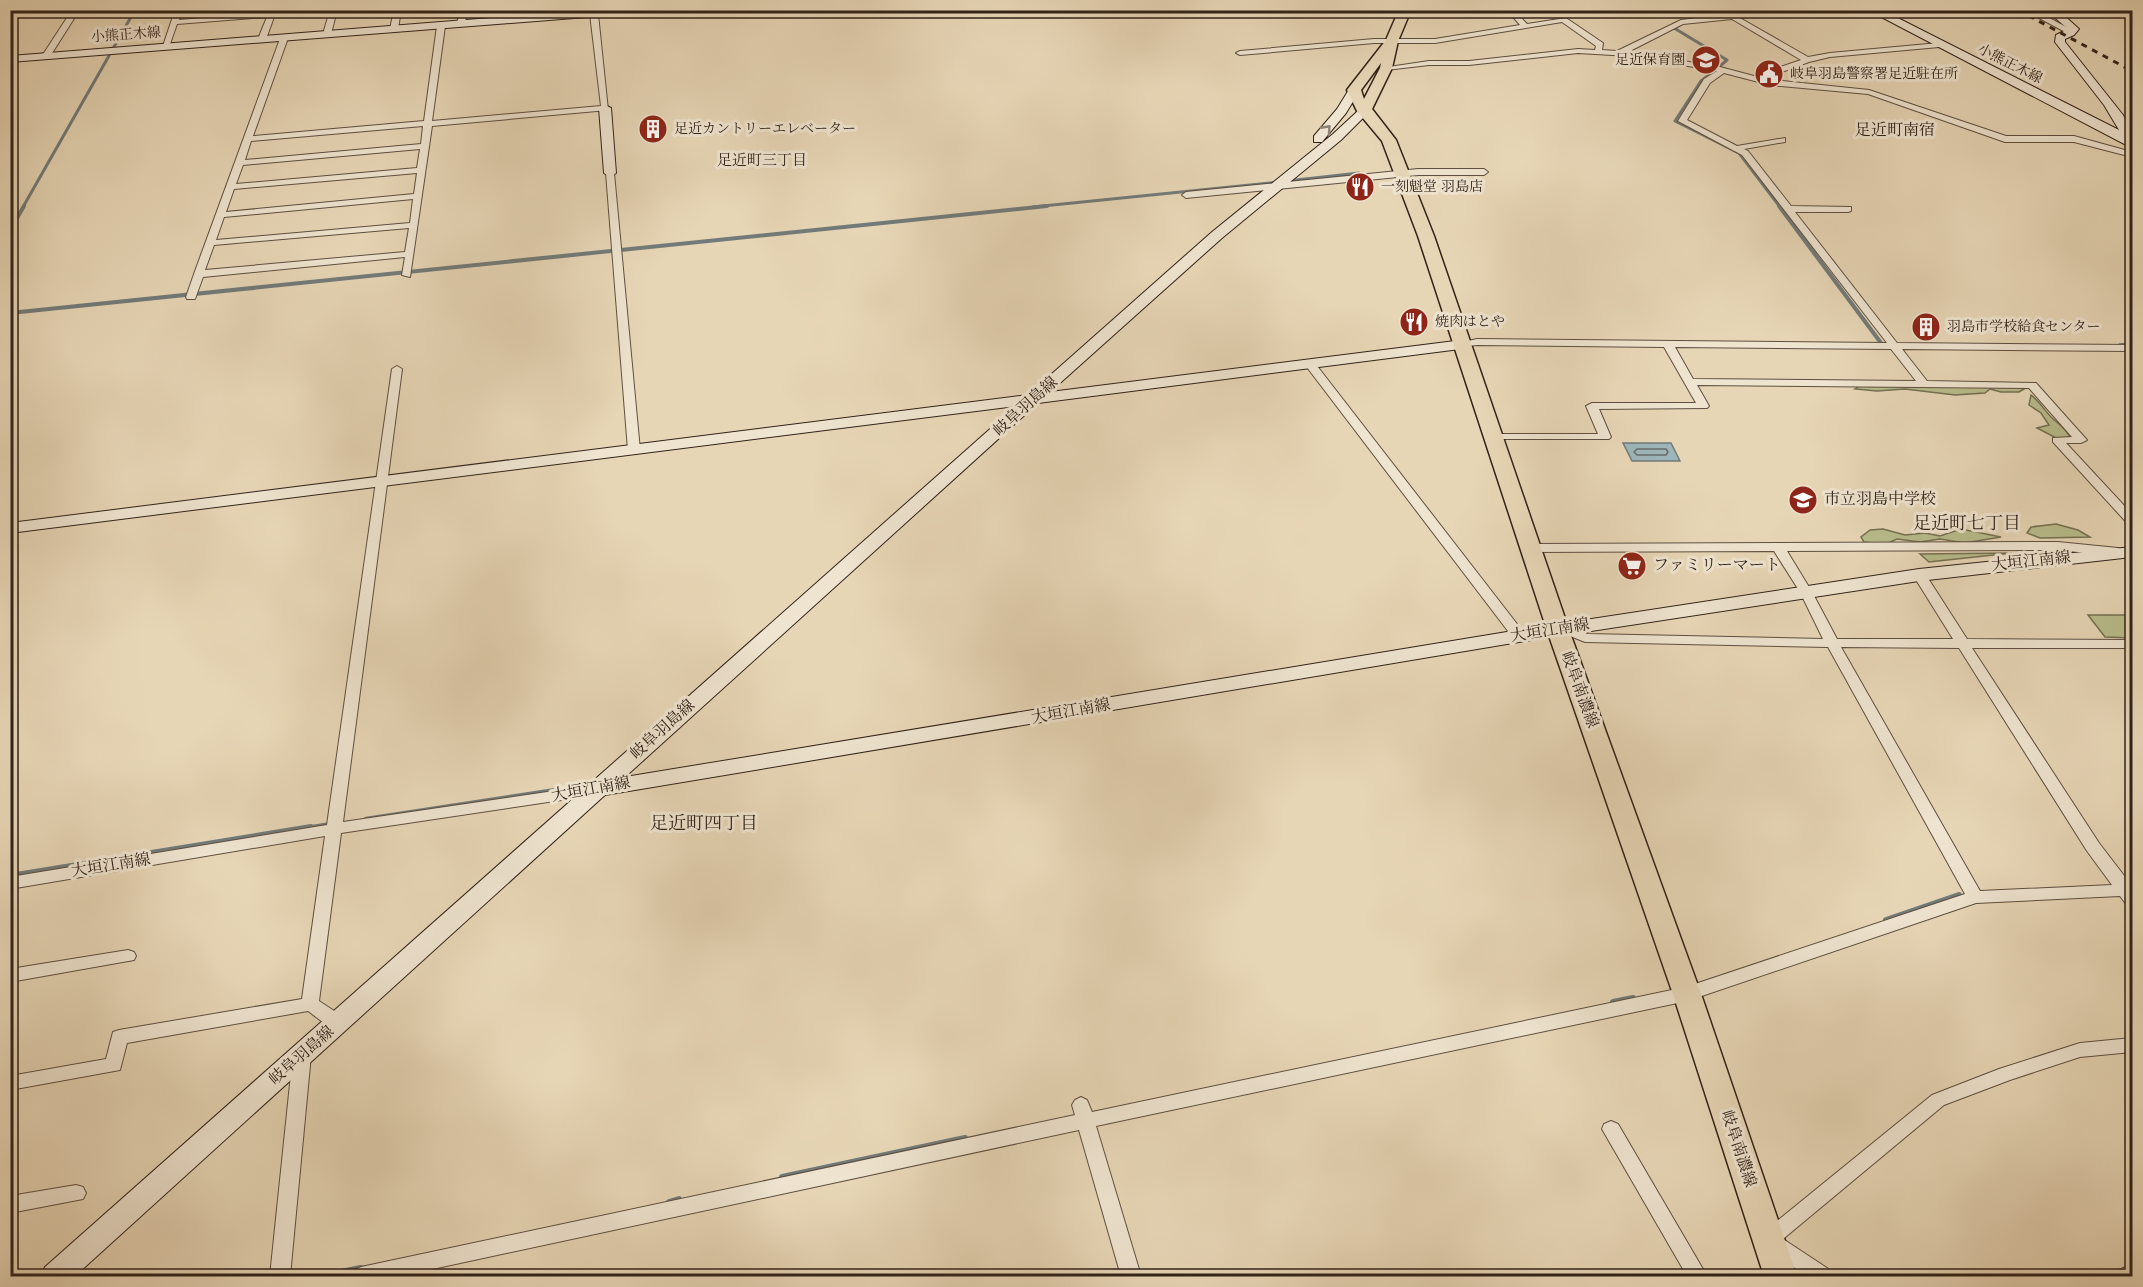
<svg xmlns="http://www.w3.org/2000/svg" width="2143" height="1287" viewBox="0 0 2143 1287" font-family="'Old Standard TT','Noto Serif JP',serif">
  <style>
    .green { fill: #b8bd8c; stroke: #747053; stroke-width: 1.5 }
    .water { fill: #9db6ba; stroke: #727b7a; stroke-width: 1.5 }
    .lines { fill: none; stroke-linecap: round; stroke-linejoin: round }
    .shore { stroke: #676c6a; stroke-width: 1.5 }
    .stream-far3 { stroke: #727b7a; stroke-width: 3 }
    .stream-far2 { stroke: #727b7a; stroke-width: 4 }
    .stream-far1 { stroke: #727b7a; stroke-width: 4.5 }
    .stream { stroke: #727b7a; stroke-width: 6 }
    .street-casing { stroke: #5e4f41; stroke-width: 2 }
    .secondary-casing { stroke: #31221a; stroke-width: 2 }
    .primary-casing { stroke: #31221a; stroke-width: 3 }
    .street { fill: #efe4d0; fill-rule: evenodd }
    .secondary { fill: #efe4d0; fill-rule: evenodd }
    .primary { fill: #e7d6b6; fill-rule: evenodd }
    .rail { stroke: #31221a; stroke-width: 3; stroke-dasharray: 6 6; stroke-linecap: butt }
    .oneway { stroke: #908375 }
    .labels { text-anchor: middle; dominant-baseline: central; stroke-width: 6; stroke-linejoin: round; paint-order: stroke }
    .far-street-label { font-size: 14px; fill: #31221a; stroke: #efe4d0 }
    .far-poi-label { font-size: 14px; fill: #31221a; stroke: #efe4d0; text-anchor: start }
    .far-neighbourhood-label { font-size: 15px; fill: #31221a; stroke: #efe4d0 }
    .far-quarter-label { font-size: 16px; fill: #31221a; stroke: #efe4d0 }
    .street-label { font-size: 16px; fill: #31221a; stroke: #efe4d0 }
    .poi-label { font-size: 16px; fill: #31221a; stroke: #efe4d0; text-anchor: start }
    .neighbourhood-label { font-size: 18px; fill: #31221a; stroke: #efe4d0 }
  </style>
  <rect width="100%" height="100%" fill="#e7d6b6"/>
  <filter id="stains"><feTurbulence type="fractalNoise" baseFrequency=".00333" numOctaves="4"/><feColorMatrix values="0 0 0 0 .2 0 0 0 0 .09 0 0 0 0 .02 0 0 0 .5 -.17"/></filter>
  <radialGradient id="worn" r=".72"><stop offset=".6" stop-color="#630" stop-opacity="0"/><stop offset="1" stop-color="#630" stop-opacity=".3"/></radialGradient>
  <path class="green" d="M2015 385 2024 389 2019 392H2001L1990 389 1985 393 1955 395 1905 389 1877 391 1855 389 1859 386Z
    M2031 395C2040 402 2045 411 2052 418 2060 425 2065 428 2070 437L2058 439 2037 428 2049 425 2041 413 2029 405Z
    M2056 524 2078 530 2090 537 2040 538 2027 533 2031 527Z
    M1883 529 1905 535 1925 533 1940 536 1961 529 2001 537 1965 543 1940 539 1920 542 1897 539 1886 544 1864 542 1861 537 1870 530Z
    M2012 553 1929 562 1920 554Z
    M2088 615H2132V638L2105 637Z"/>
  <path class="water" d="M1623 443H1671L1680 461H1632Z"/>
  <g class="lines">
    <path class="shore" d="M1637 449H1666L1668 452 1666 455H1637L1634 452Z"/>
    <path class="stream-far3" d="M111 11 120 10
      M1387 13 1388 10
      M1678 26 1674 28 1727 60 1719 67
      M1716 70 1701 81 1675 121 1739 153 1780 207
      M1287 181 1359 173
      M23 207 135 10
      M1033 207 1279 182"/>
    <path class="stream-far2" d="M1779 206 1881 343
      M10 230 24 206
      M10 313 1047 206
      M2120 345H2132"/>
    <path class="stream-far1" d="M366 819 556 790
      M301 829 331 824"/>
    <path class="stream" d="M10 876 311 827
      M1886 920 1959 895
      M1613 1002 1633 998
      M782 1177 965 1138
      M669 1202 679 1199
      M320 1276 361 1268"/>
    <g class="street-casing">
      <path id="street" d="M10 10H16L10 13Z
        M72 10H79L78 12 140 10 75 17 49 58H43L42 56Z
        M175 10H182L179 20 250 14 251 10H258L257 14 321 10 274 17 266 39 262 41 258 39 267 17 177 24 169 47 162 49Z
        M330 10H337L331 34 327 36 323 34Z
        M394 10H401L398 29 394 31 390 29Z
        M460 10H467L465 24 461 26 457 24Z
        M1507 10H1514L1527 24 1566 18 1603 43 1602 50 1617 51 1681 20 1731 14 1809 10 1740 18 1808 57 1830 53 1939 43 1943 45 1939 47 1830 57 1809 62 1763 79 1869 90 2006 136H2074L2132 152V157L2074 142H2005L1868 94 1770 85 1724 73 1710 83 1687 120 1737 146 1785 138V142L1744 149 1748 151 1791 206 1851 207V211L1848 212H1795L1897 343 2132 345V351L1902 349 1927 381 2036 383 2087 440 2081 443H2066L2132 514V525L2128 524 2053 442V438L2072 437 2029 388 1697 385 1709 406 1707 408 1599 409 1611 437 1609 439H1488L1486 437 1492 434H1598L1586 406 1592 403H1696L1664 347 1477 345 1459 347V343L1477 339 1887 343 1742 155 1678 121 1704 79 1717 71 1630 56 1578 53 1469 65H1429L1386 70 1382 68 1429 61H1469L1578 49 1595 50 1596 46 1562 22 1435 43H1374L1240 55 1236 53 1240 51 1374 39H1435L1520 25ZM1732 19 1801 60 1754 76 1720 67 1628 52 1683 24ZM1675 347 1891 349 1916 381 1693 379Z
        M2024 10H2034L2076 32 2069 34Z
        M594 12 598 14 608 110 432 126 410 277 402 275 405 257 203 277 195 299H187L186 297 194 274 281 36 288 38 253 136 424 121 437 26 441 24 445 26 432 121 601 106 590 14ZM423 126 421 144 245 160 251 141ZM420 149 417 168 236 184 243 165ZM417 173 414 194 226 212 234 189ZM413 199 410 223 216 240 224 217ZM409 228 405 252 205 270 214 245Z
        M1418 169H1484L1488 172 1484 175H1418L1186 198 1182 195 1186 192Z
        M610 170 614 173 640 450 634 453 628 450 606 173Z
        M1310 361 1314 362 1524 633 1526 636 1524 639H1514L1306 366 1305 364Z
        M397 366 402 369 343 822 595 785 600 786 602 790 600 794 595 795 341 833 319 1001 345 1018 348 1023 345 1028C332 1032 318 1018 308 1011L127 1043 120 1070 10 1090V1076L106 1059 113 1032 119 1030 302 999 325 836 10 889V877L327 825 392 369Z
        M2058 542 2118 548 2124 552 2118 556 2058 550 1787 551 1812 592 1837 639H1953L1913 575 1919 571 1924 572 1967 639 2132 640V648H1972L2099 843 2132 886V906L2126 904 2120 896 1976 903 1687 1001 1096 1126 1141 1276H1121L1079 1130 400 1276H351L354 1270 361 1267 1075 1115 1072 1105 1075 1100 1081 1097 1087 1100 1092 1112 1686 987 1965 894 1828 647 1585 642 1560 632 1558 629 1565 625 1587 634 1823 639 1800 592 1774 551 1530 552 1524 548 1530 544ZM1841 647 1959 648 2087 851 2112 885 1980 891Z
        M128 950 134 952 136 956 134 960 10 982V969Z
        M2132 1038V1052L2080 1057 2010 1080 1944 1105 1783 1239 1830 1270 1833 1276H1807L1761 1246 1758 1240 1761 1234 1932 1095 1999 1069 2080 1043Z
        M302 1048 308 1050 311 1055 290 1276H270L293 1055 296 1050Z
        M1611 1121 1618 1124 1707 1276H1687L1602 1129 1604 1124Z
        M76 1185 83 1187 86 1193 83 1199 10 1213V1196Z
        M2132 1264V1276H2116L2119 1270Z"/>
    </g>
    <g class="secondary-casing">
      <path id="secondary" d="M592 10H643L638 13 10 62V56Z
        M1868 10H1882L2119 130 2104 105 2055 42 2056 35 2068 29 2046 10H2058L2079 29 2074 35 2065 39V42L2123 115 2132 134V148Z
        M1354 87 1360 90 1346 113 1322 142H1314V136L1337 109 1350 88Z
        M605 105 611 108 616 173 610 177 604 173 599 108Z
        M1364 108 1368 109V113L1341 140 1222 238 1050 392 1463 340 1471 345 1468 348 1038 403 625 777 1519 630 1919 569 2132 547V557L1919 581 1519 642 605 795 75 1276H41L45 1267 1016 406 10 533V523L1028 395 1212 232 1333 134 1360 109Z"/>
    </g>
    <g class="primary-casing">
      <path id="primary" d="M1399 10H1411L1398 41 1392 68 1372 109 1396 140 1434 236 1569 630 1701 994 1797 1276H1764L1673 994 1547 630 1418 236 1382 141 1357 111 1347 90 1386 40ZM1381 63 1380 68 1364 99 1361 90Z"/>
    </g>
    <use href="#street" class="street"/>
    <use href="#secondary" class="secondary"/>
    <use href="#primary" class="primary"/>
    <path class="rail" d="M2018 10 2132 71"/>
  </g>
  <defs><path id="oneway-chevron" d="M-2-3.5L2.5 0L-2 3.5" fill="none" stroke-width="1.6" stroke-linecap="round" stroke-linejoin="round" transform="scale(1.5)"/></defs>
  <use class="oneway" href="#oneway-chevron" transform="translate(1327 129) rotate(-48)"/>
  <defs>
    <g id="school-disc" transform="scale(1.5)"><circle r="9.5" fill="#8f2418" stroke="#efe4d0"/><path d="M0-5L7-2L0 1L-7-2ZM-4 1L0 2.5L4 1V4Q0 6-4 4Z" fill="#fff"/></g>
    <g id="civic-disc" transform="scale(1.5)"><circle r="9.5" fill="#8f2418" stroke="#efe4d0"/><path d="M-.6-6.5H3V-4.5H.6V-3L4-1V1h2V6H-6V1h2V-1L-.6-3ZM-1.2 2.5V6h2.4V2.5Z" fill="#fff"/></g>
    <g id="building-disc" transform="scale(1.5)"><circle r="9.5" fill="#8f2418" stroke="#efe4d0"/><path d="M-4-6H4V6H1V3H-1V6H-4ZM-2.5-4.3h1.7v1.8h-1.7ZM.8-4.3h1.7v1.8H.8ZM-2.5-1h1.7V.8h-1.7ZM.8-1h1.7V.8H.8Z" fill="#fff"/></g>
    <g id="restaurant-disc" transform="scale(1.5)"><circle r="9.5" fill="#8f2418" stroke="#efe4d0"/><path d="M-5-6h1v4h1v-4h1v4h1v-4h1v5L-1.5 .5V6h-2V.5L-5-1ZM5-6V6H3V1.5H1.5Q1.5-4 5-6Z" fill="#fff"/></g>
    <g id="supermarket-disc" transform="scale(1.5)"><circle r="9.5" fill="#8f2418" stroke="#efe4d0"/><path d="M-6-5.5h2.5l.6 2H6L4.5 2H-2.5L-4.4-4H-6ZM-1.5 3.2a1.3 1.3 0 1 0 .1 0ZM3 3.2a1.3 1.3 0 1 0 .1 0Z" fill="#fff"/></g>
  </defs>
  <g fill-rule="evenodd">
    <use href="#school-disc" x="1706" y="60"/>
    <use href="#civic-disc" x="1769" y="74"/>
    <use href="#building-disc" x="653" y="129"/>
    <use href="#restaurant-disc" x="1360" y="187"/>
    <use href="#restaurant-disc" x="1414" y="322"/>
    <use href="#building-disc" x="1926" y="327"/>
    <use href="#school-disc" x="1803" y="500"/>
    <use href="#supermarket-disc" x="1632" y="566"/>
  </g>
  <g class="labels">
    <g class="far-street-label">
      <text transform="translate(126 35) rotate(-4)">小熊正木線</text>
      <text transform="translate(2010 64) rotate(27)">小熊正木線</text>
    </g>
    <g class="far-poi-label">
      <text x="1685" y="60" text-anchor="end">足近保育園</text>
      <text x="1790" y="74">岐阜羽島警察署足近駐在所</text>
      <text x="674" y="129">足近カントリーエレベーター</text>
      <text x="1381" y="187">一刻魁堂 羽島店</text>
      <text x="1435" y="322">焼肉はとや</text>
      <text x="1947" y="327">羽島市学校給食センター</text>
    </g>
    <g class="far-neighbourhood-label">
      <text x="762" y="161">足近町三丁目</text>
    </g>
    <g class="far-quarter-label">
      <text x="1895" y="131">足近町南宿</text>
    </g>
    <g class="street-label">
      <text transform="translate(1026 407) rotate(-42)">岐阜羽島線</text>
      <text transform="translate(2031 562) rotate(-6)">大垣江南線</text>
      <text transform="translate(1550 631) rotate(-9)">大垣江南線</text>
      <text transform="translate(1579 690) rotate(70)">岐阜南濃線</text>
      <text transform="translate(1071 712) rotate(-10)">大垣江南線</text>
      <text transform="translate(663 730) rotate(-42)">岐阜羽島線</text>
      <text transform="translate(591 790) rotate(-10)">大垣江南線</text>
      <text transform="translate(111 866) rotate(-9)">大垣江南線</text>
      <text transform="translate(302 1056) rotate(-41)">岐阜羽島線</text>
      <text transform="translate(1738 1149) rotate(72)">岐阜南濃線</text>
    </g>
    <g class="poi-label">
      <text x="1824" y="500">市立羽島中学校</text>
      <text x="1653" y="566">ファミリーマート</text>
    </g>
    <g class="neighbourhood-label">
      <text x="1967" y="524">足近町七丁目</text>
      <text x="704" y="824">足近町四丁目</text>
    </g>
  </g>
  <rect width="2143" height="1287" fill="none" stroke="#e7d6b6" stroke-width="36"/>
  <rect x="12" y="12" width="2119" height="1263" fill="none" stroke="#31221a" stroke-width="3"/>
  <rect x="18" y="18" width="2107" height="1251" fill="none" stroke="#31221a" stroke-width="1.5"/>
  <rect width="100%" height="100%" filter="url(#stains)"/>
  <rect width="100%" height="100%" fill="url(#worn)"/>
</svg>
